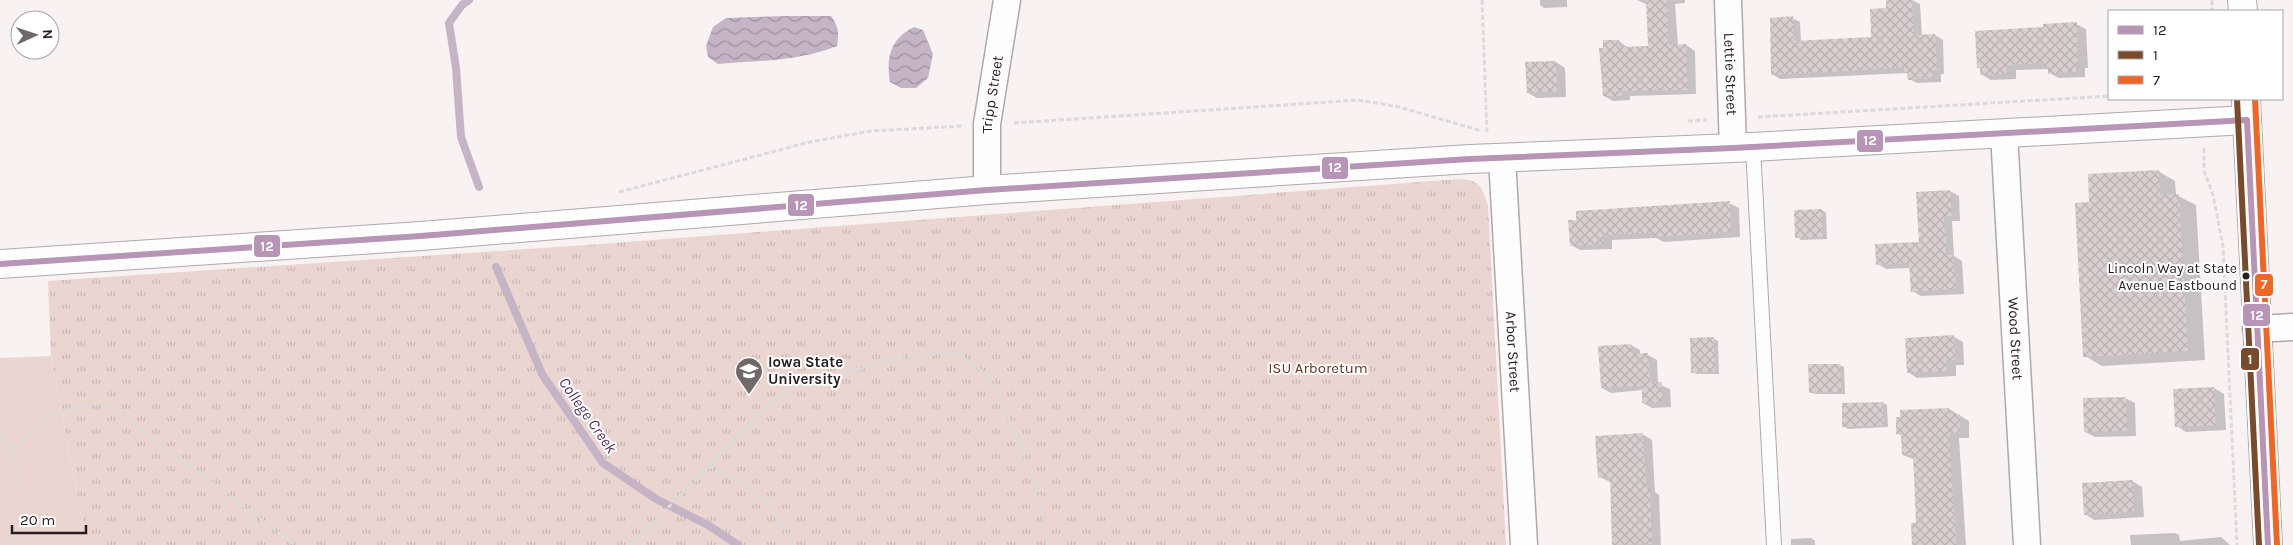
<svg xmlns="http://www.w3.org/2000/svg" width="2293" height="545" viewBox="0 0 2293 545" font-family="Karla,sans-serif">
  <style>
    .green { fill: #ebd5d0 }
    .park { fill: url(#park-tufts) }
    .water { fill: url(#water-waves) }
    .shadow { fill: #0003 }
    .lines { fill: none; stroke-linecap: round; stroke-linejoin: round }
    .stream { stroke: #c5b3c6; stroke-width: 8 }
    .building { fill: url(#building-cross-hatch) }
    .lane-casing { stroke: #b0a8aa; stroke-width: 16 }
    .street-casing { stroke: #b0a8aa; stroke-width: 29 }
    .secondary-casing { stroke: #b0a8aa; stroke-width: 30 }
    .primary-casing { stroke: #b0a8aa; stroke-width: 30 }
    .path { stroke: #dddadb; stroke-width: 3; stroke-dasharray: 5 2.5; stroke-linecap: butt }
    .lane { stroke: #fefdfd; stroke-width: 14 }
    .street { stroke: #fefdfd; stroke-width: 26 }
    .secondary { stroke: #fefdfd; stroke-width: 28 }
    .primary { stroke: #fefdfd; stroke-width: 28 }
    .bus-1-casing { stroke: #fff; stroke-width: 10 }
    .bus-2-casing { stroke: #fff; stroke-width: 10 }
    .bus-3-casing { stroke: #fff; stroke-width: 10 }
    .bus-1 { stroke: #b895b7; stroke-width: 6 }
    .bus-2 { stroke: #7a4b2a; stroke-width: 6 }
    .bus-3 { stroke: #f26522; stroke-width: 6 }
    .bus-dot { fill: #281d20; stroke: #fff; stroke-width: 2 }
    .labels { text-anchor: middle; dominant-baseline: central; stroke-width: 4; stroke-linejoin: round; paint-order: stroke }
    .bus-label { font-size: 14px; fill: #281d20; stroke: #fff; text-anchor: end }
    .street-label { font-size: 15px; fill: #281d20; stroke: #fff }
    .poi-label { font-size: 15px; font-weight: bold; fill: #281d20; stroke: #fff; text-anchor: start }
    .park-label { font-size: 15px; fill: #663426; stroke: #fff }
    .water-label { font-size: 16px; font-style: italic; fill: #56355c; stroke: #fff }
    .line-badge { stroke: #fff; stroke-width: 2 }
    .badge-label { font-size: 14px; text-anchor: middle; font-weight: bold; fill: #fff }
  </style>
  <defs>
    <pattern id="park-tufts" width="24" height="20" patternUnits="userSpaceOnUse" patternTransform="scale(1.25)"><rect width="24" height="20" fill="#ebd5d0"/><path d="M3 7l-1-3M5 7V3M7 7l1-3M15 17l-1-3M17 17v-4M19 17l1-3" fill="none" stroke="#cab6b2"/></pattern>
    <pattern id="water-waves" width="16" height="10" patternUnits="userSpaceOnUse" patternTransform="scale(1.25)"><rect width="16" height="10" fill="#c5b3c6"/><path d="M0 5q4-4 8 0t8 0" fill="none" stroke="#a091a0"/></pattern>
    <pattern id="building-cross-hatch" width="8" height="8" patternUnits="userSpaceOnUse" patternTransform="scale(1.25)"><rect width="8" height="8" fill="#d9cfd0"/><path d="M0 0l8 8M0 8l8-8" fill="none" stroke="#bab1b2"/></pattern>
  </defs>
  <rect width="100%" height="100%" fill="#f8f2f3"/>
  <path class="green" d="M51 356 87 545H0V358Z"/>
  <path class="park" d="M1459 179C1480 180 1481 186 1488 205L1506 545H87L51 356 48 281 587 245Z"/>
  <path class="water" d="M787 16H831C839 27 839 33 837 46 800 61 757 61 718 64L708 57 706 46 713 27 726 18Z
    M914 27 923 30 933 54 928 78 916 88H901L890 82C886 58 890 39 914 27Z"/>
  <path class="shadow" d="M1540 0H1567V7L1544 8 1540 5Z
    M1637 0H1685V3L1675 4 1678 46 1686 45 1695 51 1696 94 1630 96V100L1613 101 1604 96V49L1619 41 1628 48 1649 47 1648 5Z
    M1912 0 1920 4 1922 36 1935 35 1943 40 1944 74H1941V82L1917 83 1909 79 1907 73 1780 79 1772 74 1792 18 1800 22 1801 42 1873 38 1888 9 1887 1Z
    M2076 24 2086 29 2088 68H2085V77L2059 78 2049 73V69L2016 70V79L1991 80 1981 74V69L1978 67 2044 28Z
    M1556 62 1565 68 1566 97 1537 98 1528 93Z
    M2158 171 2175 181 2176 195 2196 205 2205 360 2102 366 2085 356 2091 204Z
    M1950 191 1959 196 1960 221H1952L1954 256 1962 261 1964 294 1921 296 1912 291 1911 268 1886 269 1878 264 1920 243Z
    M1729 203 1739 208 1740 237 1664 242 1656 238 1612 240V249L1580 250 1571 245 1577 221Z
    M1822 210 1826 213 1827 239 1801 240 1797 237Z
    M1954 337 1963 342 1964 365H1956V376L1917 378 1908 372Z
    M1713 338 1718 341 1719 374H1697L1693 372Z
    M1631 345 1640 350V355H1648L1657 360 1658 384 1670 389 1671 407 1652 408 1643 403V390L1611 393 1602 388Z
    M1839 365 1844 367 1845 394H1815L1810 392Z
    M2214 388 2224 394 2226 430 2186 432 2177 426 2175 390Z
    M2125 398 2135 403 2136 436 2095 437 2085 432Z
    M1883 403 1887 405 1888 427 1848 429 1844 426Z
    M1949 409 1969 421V438H1959L1966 545H1914L1917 524 1915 460 1903 455 1902 436 1898 434Z
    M1642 434 1652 440 1655 492 1659 495 1661 545H1615L1613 544 1612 483 1600 477Z
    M2132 481 2142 487 2144 517 2094 520 2085 514Z
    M2175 533 2179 535 2180 541 2221 537 2230 545H2131L2130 535Z
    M1811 538 1815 541V545H1791V539Z"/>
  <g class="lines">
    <path class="stream" d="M469 0 462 5 449 23 456 68 461 137 479 187
      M496 267 542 374 603 463 656 499 708 525 738 545"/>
  </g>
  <path class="building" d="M1646 0H1667L1669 45 1686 44 1688 90 1621 91 1622 96H1603L1599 48H1603V40H1619V47L1648 46Z
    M1886 0H1912L1914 35 1935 34 1937 70H1933V78L1908 80 1907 72H1904V68L1771 75 1770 18 1793 16 1794 41 1871 37 1870 9 1886 8Z
    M2077 22 2078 64H2076V72L2048 74V66H2045V63L2006 65 2007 74 1980 75V68H1977L1975 31 2043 27V24Z
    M1556 61 1557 92 1527 93 1525 62Z
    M2159 170 2160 195 2179 194 2188 351 2083 357 2075 203 2089 202 2088 174Z
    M1950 190 1952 216 1944 217 1946 255 1953 254 1956 289 1911 292 1909 263 1876 265 1875 244 1919 242 1916 192Z
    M1730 201 1731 232 1653 237V233L1603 235V244L1570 246 1568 220H1576V211Z
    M1822 209 1823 237 1795 238 1794 210Z
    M1954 335 1955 360H1946L1947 371 1907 373 1905 338Z
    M1714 337 1715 372 1691 373 1690 338Z
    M1631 344 1632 354 1648 353 1650 383 1662 382V403H1642V386L1601 388 1598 346Z
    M1808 364H1840L1841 392 1809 393Z
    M2214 387 2216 425 2175 427 2173 389Z
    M2126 397 2127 431 2084 432 2083 398Z
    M1883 402 1884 425 1842 427V403Z
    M1949 408 1950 414H1960V433H1949L1956 545H1912L1911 523H1916L1913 455H1902L1901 434H1896V417H1900V410Z
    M1643 433 1646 488H1650L1652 544 1612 545 1610 477 1598 478 1595 436Z
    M2133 480 2134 512 2084 515 2082 483Z"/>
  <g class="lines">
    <g class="lane-casing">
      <path id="lane" d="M1753 147 1774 545"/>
    </g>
    <g class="street-casing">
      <g id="street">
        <path id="s1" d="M1728 0 1733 148"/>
        <path id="s2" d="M2004 133 2027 545"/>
        <path id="s3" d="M1502 158 1524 545"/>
        <path id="s4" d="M987 190V124L1007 0"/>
        <path d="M2256 329 2293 327"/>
      </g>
    </g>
    <g class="secondary-casing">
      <path id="secondary" d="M0 264 421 236 987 190 1470 159 1733 148 2247 120"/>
    </g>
    <g class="primary-casing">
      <path id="primary" d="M2242 0 2243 11
        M2246 99 2268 545"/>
    </g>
    <path class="path" d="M1482 0 1487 132
      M2212 0V11
      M1758 117 2109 96
      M1688 121 1707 120
      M1014 123 1358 100 1399 107 1482 131
      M2204 148V171L2213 195 2223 246 2237 545
      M619 192 810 142 871 131 962 126
      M0 435C27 467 22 506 22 545
      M10 447 21 442 51 416 89 403 111 407 295 545
      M709 466 755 491 774 512 794 545
      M631 545 772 402 794 387 902 357 942 353 962 356 992 379 1038 488 1048 545"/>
    <use href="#lane" class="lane"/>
    <use href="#street" class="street"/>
    <use href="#secondary" class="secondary"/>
    <use href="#primary" class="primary"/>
    <g class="bus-1-casing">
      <path id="bus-1" d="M0 264 421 236 987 190 1470 159 1733 148 2247 120 2268 545"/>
    </g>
    <g class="bus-2-casing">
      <path id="bus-2" d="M2237 99 2259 545"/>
    </g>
    <g class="bus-3-casing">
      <path id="bus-3" d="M2255 99 2277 545"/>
    </g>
    <use href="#bus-1" class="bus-1"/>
    <use href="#bus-2" class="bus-2"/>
    <use href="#bus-3" class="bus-3"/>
  </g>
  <defs>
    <g id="university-pin" transform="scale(1.4375)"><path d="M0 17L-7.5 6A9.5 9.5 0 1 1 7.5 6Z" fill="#71686a" stroke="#fff"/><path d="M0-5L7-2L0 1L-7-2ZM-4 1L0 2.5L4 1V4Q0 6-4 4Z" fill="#fff"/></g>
  </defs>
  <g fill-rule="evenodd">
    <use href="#university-pin" x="749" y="371"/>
  </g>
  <circle class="bus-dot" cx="2246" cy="276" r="4.5"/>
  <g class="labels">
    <g class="bus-label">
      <text x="2237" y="268">Lincoln Way at State<tspan x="2237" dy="17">Avenue Eastbound</tspan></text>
    </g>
    <g class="street-label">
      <text stroke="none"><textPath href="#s1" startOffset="74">Lettie Street</textPath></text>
      <text stroke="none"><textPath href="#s4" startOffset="96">Tripp Street</textPath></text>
      <text stroke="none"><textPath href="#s2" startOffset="206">Wood Street</textPath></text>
      <text stroke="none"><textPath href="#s3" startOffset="194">Arbor Street</textPath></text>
    </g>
    <g class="poi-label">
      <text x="768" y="362">Iowa State<tspan x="768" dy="17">University</tspan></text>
    </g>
    <g class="park-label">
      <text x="1318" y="368">ISU Arboretum</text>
    </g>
    <g class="water-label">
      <text transform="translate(588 415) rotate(55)">College Creek</text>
    </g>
  </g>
  <g class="line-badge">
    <rect x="1856" y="129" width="28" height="24" rx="5" fill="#b895b7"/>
    <rect x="1321" y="156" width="28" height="24" rx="5" fill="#b895b7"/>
    <rect x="787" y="193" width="28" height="24" rx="5" fill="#b895b7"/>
    <rect x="253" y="234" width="28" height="24" rx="5" fill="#b895b7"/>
    <rect x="2254" y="273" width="20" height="24" rx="5" fill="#f26522"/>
    <rect x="2242" y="303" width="29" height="24" rx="5" fill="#b895b7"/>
    <rect x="2240" y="347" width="20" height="24" rx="5" fill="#7a4b2a"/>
  </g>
  <g class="badge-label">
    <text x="1870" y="145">12</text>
    <text x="1335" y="172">12</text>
    <text x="801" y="210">12</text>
    <text x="267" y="251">12</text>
    <text x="2264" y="289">7</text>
    <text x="2257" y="320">12</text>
    <text x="2250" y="364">1</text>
  </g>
  <rect x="2108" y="10" width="175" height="90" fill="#ffffff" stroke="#a9a5a6"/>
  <rect x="2118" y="26" width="25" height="8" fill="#b895b7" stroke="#a9a5a6"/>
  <text x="2153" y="35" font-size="15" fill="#281d20">12</text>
  <rect x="2118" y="51" width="25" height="8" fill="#7a4b2a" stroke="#a9a5a6"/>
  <text x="2153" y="60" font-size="15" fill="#281d20">1</text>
  <rect x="2118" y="76" width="25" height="8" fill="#f26522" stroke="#a9a5a6"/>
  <text x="2153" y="85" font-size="15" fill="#281d20">7</text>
  <g transform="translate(35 35) rotate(87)"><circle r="24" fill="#ffffff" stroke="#a9a5a6"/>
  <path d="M0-4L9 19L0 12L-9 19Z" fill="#71686a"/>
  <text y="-8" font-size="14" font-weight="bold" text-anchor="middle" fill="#281d20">N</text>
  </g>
  <path d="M12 525v8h74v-8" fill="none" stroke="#281d20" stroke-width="2.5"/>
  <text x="20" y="525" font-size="15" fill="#281d20" stroke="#ffffff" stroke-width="4" paint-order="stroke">20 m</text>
</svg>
